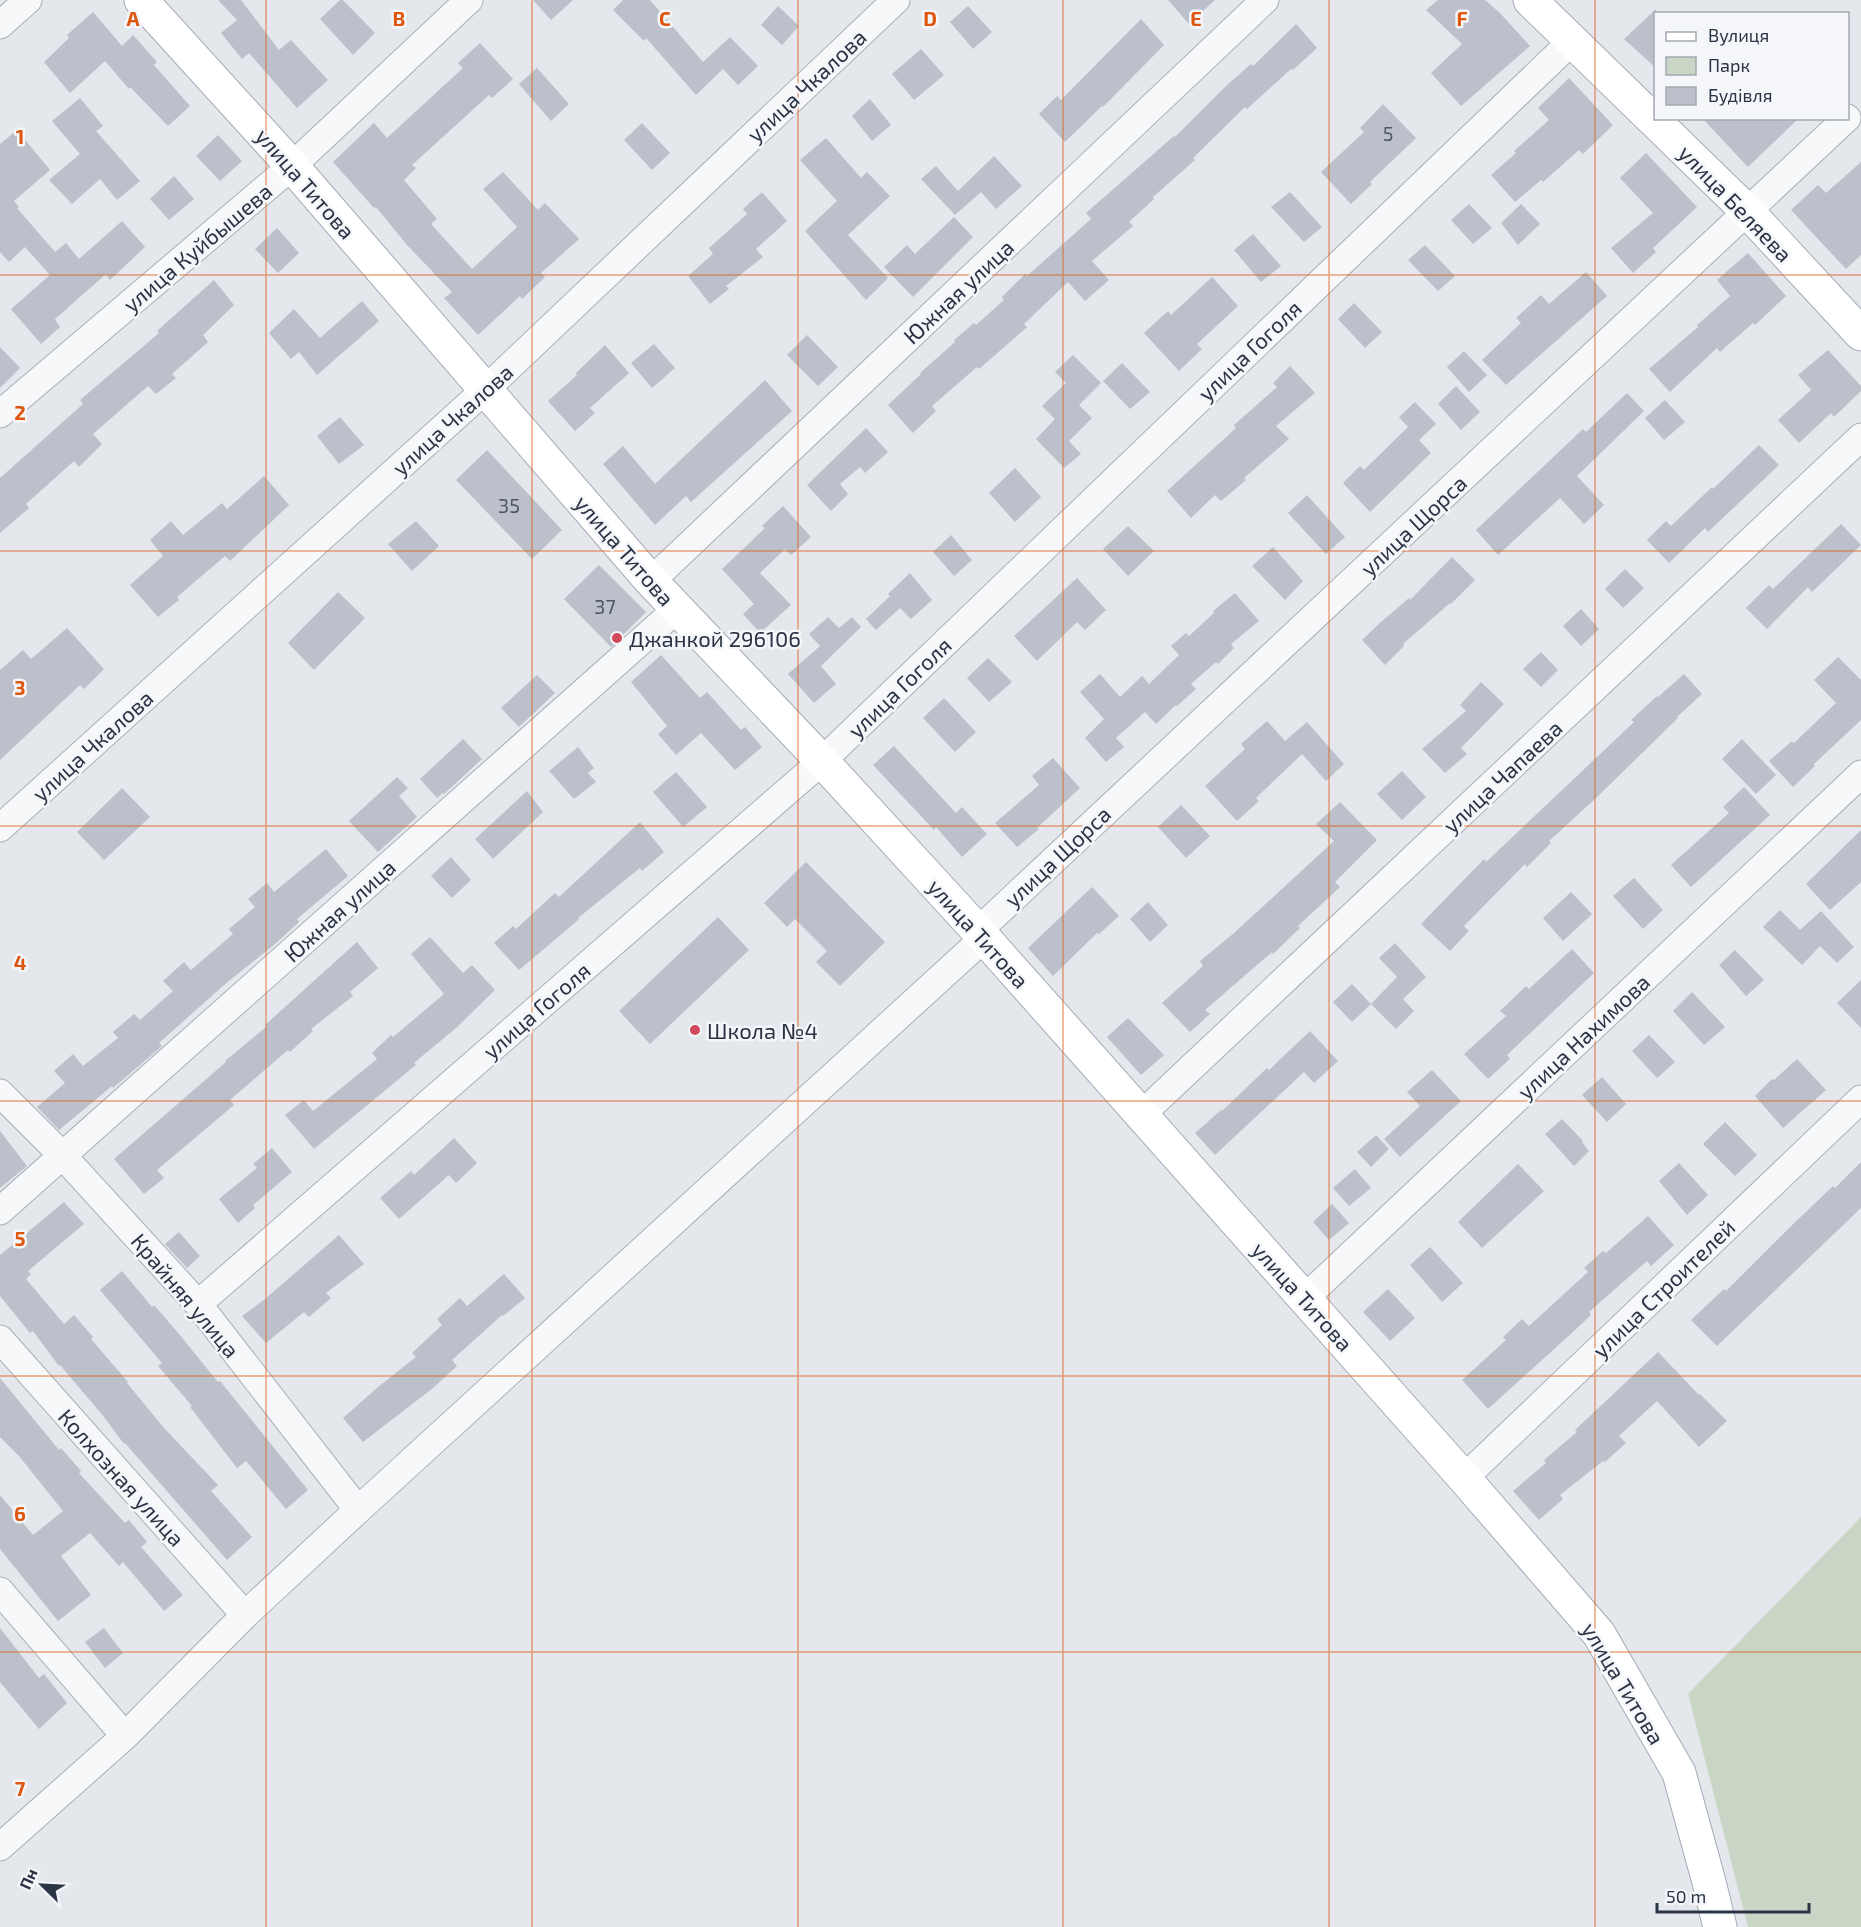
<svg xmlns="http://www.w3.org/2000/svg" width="1861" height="1927" viewBox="0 0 1861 1927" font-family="'Exo 2',sans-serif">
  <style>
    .green { fill: #c9d6c5 }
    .building { fill: #bbc0ca }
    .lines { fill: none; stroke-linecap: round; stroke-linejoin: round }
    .minor-casing { stroke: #a9aeb7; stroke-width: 29 }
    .major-casing { stroke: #a3abb8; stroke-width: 35 }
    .minor { stroke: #f7f8fa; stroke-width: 27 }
    .major { stroke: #fff; stroke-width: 33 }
    .grid { fill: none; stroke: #df570f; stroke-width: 1.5; stroke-opacity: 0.55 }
    .poi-dot { fill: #d1495b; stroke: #f4f6f9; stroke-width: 2 }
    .labels { text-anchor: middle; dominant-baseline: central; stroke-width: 5; stroke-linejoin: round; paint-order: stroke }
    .number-label { font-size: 20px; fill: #4f5766 }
    .street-label { font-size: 22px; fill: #2b3445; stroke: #f4f6f9 }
    .poi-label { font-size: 22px; fill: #2b3445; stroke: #f4f6f9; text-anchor: start }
    .grid-label { font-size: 20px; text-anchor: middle; font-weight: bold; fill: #df570f; stroke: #f4f6f9; stroke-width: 5; stroke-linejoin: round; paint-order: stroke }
  </style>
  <rect width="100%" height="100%" fill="#e4e7ec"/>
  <path class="green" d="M1861 1517V1927H1748L1688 1694Z"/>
  <path class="building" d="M218 0H241L279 50 291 40 328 80 297 108 249 53 242 59 221 33 237 20Z
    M340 0H343L375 33 353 55 320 19Z
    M533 0H573L551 20Z
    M623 0H650L703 62 730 37 758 66 738 85 723 69 696 95 646 38 644 41 613 10Z
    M1168 0H1215L1189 24Z
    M1438 0H1485L1500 13 1530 46 1461 106 1431 73 1462 44 1426 10Z
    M778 6 799 26 782 45 761 25Z
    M968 6 992 32 973 49 950 22Z
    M1656 9V68L1624 39Z
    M93 12 122 46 133 35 157 62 154 65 190 106 168 126 130 87 129 89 105 61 70 93 44 62 69 38 67 35Z
    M1141 19 1164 45 1103 107 1102 106 1065 142 1039 114 1057 96 1061 100Z
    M1296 24 1317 48 1293 70 1291 69 1247 109 1245 107 1193 158 1195 160 1153 197 1154 199 1129 222 1133 226 1092 261 1109 280 1085 301 1068 282 1024 324 1027 327 979 369 977 367 932 406 936 411 913 433 888 405 921 374 920 373 955 342 954 340 974 323 976 325 1004 300 1002 297 1025 274 1027 276 1091 219 1086 213 1174 136 1175 137 1228 84 1251 64 1253 66Z
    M480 43 513 79 492 98 489 95 412 165 416 168 404 180 437 219 431 224 472 269 517 227 483 189 503 172 538 210 545 203 579 239 541 273 545 277 522 299 520 296 478 335 444 298 452 292 407 245 376 207 374 208 333 162 374 123 387 138 463 68 458 63Z
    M921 49 944 75 914 100 892 74Z
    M537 68 569 104 551 121 519 84Z
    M1569 78 1613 125 1583 154 1579 150 1543 182 1541 180 1515 202 1491 175 1516 153 1514 151 1549 120 1538 108Z
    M80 98 103 126 96 131 140 181 117 200 100 179 72 204 49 180 80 154 52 121Z
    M870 99 891 125 872 141 852 116Z
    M1383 104 1416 138 1370 182 1372 184 1351 204 1321 172 1364 132 1360 128Z
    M1702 118H1799L1748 167Z
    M642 123 670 153 652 170 624 140Z
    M17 130 50 170 14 201 19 207 17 208 55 252 66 243 79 259 122 221 145 247 110 280 106 274 55 319 60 327 41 344 11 309 50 275 25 247 9 262 0 252V144Z
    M218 135 242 161 220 181 196 156Z
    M826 138 861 178 867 172 890 196 848 235 888 278 866 300 805 231 837 201 800 160Z
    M1646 153 1697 207 1653 248 1656 252 1633 273 1611 248 1653 213 1620 178Z
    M994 156 1022 186 996 209 981 192 955 215 921 179 936 166 958 191Z
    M1861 162V255L1846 269 1791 210 1818 185 1826 193Z
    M174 176 194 199 169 220 150 199Z
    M762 192 787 221 756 249 763 257 726 286 729 289 710 304 688 276 713 254 709 248 747 214 743 209Z
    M1290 192 1322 227 1304 242 1271 207Z
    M1469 204 1492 228 1473 244 1451 220Z
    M1521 204 1540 224 1518 245 1501 223Z
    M954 217 973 237 913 297 884 267 907 245 915 254Z
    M277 228 299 253 278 273 255 249Z
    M1253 234 1281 266 1261 282 1234 250Z
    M1425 245 1455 276 1438 291 1408 260Z
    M1748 253 1786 296 1755 325 1753 323 1720 352 1717 348 1670 392 1649 369 1698 327 1697 325 1730 296 1717 280Z
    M1586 272 1607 296 1506 385 1482 360 1521 323 1516 318 1541 295 1549 304Z
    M1212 277 1238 306 1197 344 1202 349 1179 371 1144 333 1168 311 1171 315Z
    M214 280 234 305 203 335 208 342 172 374 176 378 156 394 148 386 93 434 102 444 79 467 74 461 26 504 29 508 0 533V478L83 404 80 400 159 333 157 331Z
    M362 301 379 321 317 375 299 352 291 359 269 333 294 309 320 338Z
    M1354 303 1382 332 1365 348 1338 319Z
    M807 335 838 367 818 386 787 355Z
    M654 344 675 368 652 388 631 363Z
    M605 345 629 373 590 408 595 413 575 431 548 401 577 375 576 373Z
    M0 347 20 368 0 388Z
    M1828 350 1861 386V391L1834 417 1831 413 1799 443 1778 420 1811 390 1798 375Z
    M1464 351 1487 375 1469 392 1447 367Z
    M1073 355 1101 383 1079 405 1092 418 1069 441 1081 454 1064 468 1036 439 1055 419 1042 406 1066 383 1055 372Z
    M1122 363 1150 392 1130 409 1103 381Z
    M1290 366 1315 393 1276 426 1289 439 1244 478 1246 480 1221 501 1215 495 1191 518 1167 491 1236 428 1234 425 1277 387 1273 383Z
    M765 380 792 411 691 502 686 496 655 525 603 464 623 446 655 484Z
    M1456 386 1480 412 1461 430 1438 404Z
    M1627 393 1644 411 1577 476 1604 505 1584 524 1560 498 1498 555 1476 530 1583 429 1586 432Z
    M1665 400 1685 422 1664 440 1645 418Z
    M1415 402 1436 424 1419 440 1431 453 1370 512 1343 483 1360 466 1364 470 1408 427 1399 417Z
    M340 417 364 445 339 464 317 436Z
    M866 428 888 452 865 473 860 467 840 484 848 494 831 511 807 485Z
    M1759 445 1779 465 1708 532 1705 528 1669 563 1647 540 1666 521 1671 526 1712 487 1713 489Z
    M487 450 562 530 532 559 456 480Z
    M1015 468 1041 497 1015 522 989 493Z
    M264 476 289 505 230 561 225 556 177 597 179 600 158 617 130 585 163 556 150 540 171 521 183 535 222 503 227 509Z
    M1307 495 1345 537 1326 554 1288 513Z
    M783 506 811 537 791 555 785 549 760 573 791 605 760 633 743 614 754 604 722 569 765 528 762 526Z
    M416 521 439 546 412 571 388 544Z
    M1841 524 1861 545 1812 592 1808 587 1767 629 1746 608 1769 585 1773 589Z
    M1128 526 1154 551 1128 576 1103 549Z
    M951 535 972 560 954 576 933 552Z
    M1273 547 1303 581 1285 600 1252 566Z
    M1452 557 1475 580 1451 604 1450 603 1403 644 1404 646 1385 665 1362 640 1381 622 1409 598 1410 600Z
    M599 565 646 612 611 647 564 599Z
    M1625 569 1644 588 1623 608 1605 589Z
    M910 573 932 600 911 619 900 608 876 630 866 619 890 596 888 594Z
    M1077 578 1106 610 1085 630 1077 622 1037 661 1014 636Z
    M338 592 365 618 314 670 288 643Z
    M1235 593 1259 621 1231 644 1234 648 1218 664 1216 662 1191 684 1196 689 1177 706 1176 705 1156 724 1145 712 1116 738 1124 747 1106 762 1085 738 1104 719 1080 692 1100 674 1120 697 1142 676 1149 684 1179 655 1171 646 1186 633 1189 636 1214 613 1213 611Z
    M1581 609 1599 629 1581 646 1563 626Z
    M828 617 839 628 852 617 861 627 821 666 836 684 814 703 788 674 820 646 809 634Z
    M67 628 104 669 84 689 80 685 0 760V670L23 650 31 659Z
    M1541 652 1558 670 1541 687 1523 669Z
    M661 655 700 698 707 692 741 730 745 727 762 747 735 770 701 733 676 755 658 734 667 726 631 682Z
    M1838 657 1861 680V720L1814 764 1815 766 1793 787 1769 761 1792 741 1794 743 1836 703 1814 680Z
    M988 658 1012 682 989 702 967 678Z
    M1684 674 1702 694 1677 717 1678 718 1595 799 1549 841 1551 843 1527 867 1525 864 1464 926 1469 931 1450 951 1421 924 1484 859 1486 862 1634 722 1631 720 1657 696 1658 697Z
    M537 675 555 693 519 727 501 708Z
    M1481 682 1504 704 1461 748 1467 754 1445 773 1422 749 1466 711 1460 705Z
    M944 698 976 732 955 752 923 718Z
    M1267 721 1285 741 1307 722 1344 764 1326 781 1302 754 1256 798 1259 801 1237 821 1205 786 1245 749 1241 744Z
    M463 739 482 759 444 794 443 793 437 798 420 779Z
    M1742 739 1776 775 1756 794 1722 759Z
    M894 746 956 813 962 807 987 834 962 857 936 827 934 830 873 765Z
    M578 747 594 768 588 773 596 782 574 799 549 771Z
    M1053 758 1080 788 1037 828 1039 829 1017 847 995 823 1039 785 1032 776Z
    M1402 771 1426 797 1402 820 1377 794Z
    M676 772 707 807 683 827 653 792Z
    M397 777 408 788 399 796 417 817 378 852 349 821Z
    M1744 787 1770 815 1691 887 1671 865 1729 813 1723 807Z
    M122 788 150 817 104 860 77 832Z
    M527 791 543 812 493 859 475 839Z
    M1340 802 1377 840 1335 882 1340 887 1298 926 1300 928 1273 954 1272 952 1205 1010 1210 1014 1190 1032 1162 1003 1203 966 1200 961 1234 933 1334 841 1316 824Z
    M1181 805 1210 836 1186 858 1158 827Z
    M640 822 664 852 642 871 640 868 578 918 579 919 557 938 519 970 494 943 513 926 516 929 555 893 559 897Z
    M1861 830V882L1830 910 1806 884Z
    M326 849 348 876 297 919 299 922 275 944 224 985 159 1043 162 1046 113 1088 112 1086 59 1130 37 1107 65 1083 54 1071 73 1054 83 1066 118 1038 113 1032 134 1014 140 1020 173 991 163 981 184 962 191 970 233 934 229 929 255 907 248 899 267 883 274 892Z
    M451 857 471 880 452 898 431 876Z
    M806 862 885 942 840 986 816 962 827 951 795 919 787 927 764 903Z
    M1634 878 1663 910 1643 929 1613 896Z
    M1092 887 1119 916 1099 934 1097 933 1053 976 1028 948Z
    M1571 892 1592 914 1563 941 1543 918Z
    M1148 902 1168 925 1150 942 1130 919Z
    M1780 910 1800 930 1821 911 1854 947 1837 963 1820 946 1802 965 1763 927Z
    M718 917 749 950 650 1044 619 1011Z
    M430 937 463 973 472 965 495 990 456 1028 414 1063 416 1065 314 1149 285 1115 304 1100 313 1111 377 1059 372 1053 391 1035 393 1037 444 994 411 954Z
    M357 942 378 968 350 992 353 996 311 1029 313 1031 290 1052 288 1050 230 1100 234 1105 157 1170 164 1178 144 1194 114 1159 226 1062 225 1061 266 1027 265 1025Z
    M1395 943 1426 977 1403 999 1414 1011 1396 1029 1371 1004 1397 977 1379 958Z
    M1572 949 1594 973 1507 1055 1510 1059 1488 1079 1464 1054 1506 1016 1500 1011 1526 986 1529 989Z
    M1735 950 1764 980 1746 996 1719 965Z
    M1861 980V1028L1837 1003Z
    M1352 984 1371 1004 1352 1022 1333 1002Z
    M1692 992 1725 1027 1704 1045 1673 1011Z
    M1128 1018 1164 1055 1141 1075 1107 1037Z
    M1310 1031 1338 1061 1314 1083 1304 1072 1215 1155 1195 1133 1221 1110 1222 1111 1267 1068 1269 1070Z
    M1649 1035 1675 1062 1657 1078 1632 1051Z
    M1797 1059 1826 1090 1783 1128 1755 1096 1772 1079 1774 1080Z
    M1432 1070 1461 1101 1400 1157 1384 1139 1420 1106 1407 1092Z
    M1602 1077 1626 1104 1607 1122 1582 1095Z
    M1562 1119 1583 1141 1582 1142 1589 1151 1574 1166 1545 1134Z
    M1725 1122 1757 1155 1735 1176 1703 1144Z
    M0 1131 27 1166 0 1188Z
    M1376 1135 1389 1149 1371 1167 1357 1152Z
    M454 1138 477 1163 456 1183 449 1175 399 1219 380 1198 411 1171 414 1175Z
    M272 1148 292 1172 253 1205 255 1208 238 1223 219 1199 257 1168 253 1164Z
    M1861 1162V1208L1717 1346 1691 1320 1724 1289 1726 1291 1788 1229 1833 1186 1835 1188Z
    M1679 1163 1708 1195 1687 1215 1659 1181Z
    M1518 1164 1544 1191 1482 1248 1458 1222Z
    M1355 1169 1371 1188 1349 1206 1333 1188Z
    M64 1202 84 1224 28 1271 31 1274 26 1279 64 1324 74 1315 93 1337 91 1339 128 1382 127 1383 164 1428 218 1485 211 1491 252 1537 227 1560 125 1443 124 1444 104 1417 60 1365 59 1366 33 1331 30 1333 0 1296V1255Z
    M1332 1204 1349 1223 1329 1240 1313 1222Z
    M1648 1216 1674 1245 1651 1266 1647 1261 1589 1312 1591 1315 1574 1331 1488 1409 1462 1380 1506 1340 1503 1337 1522 1319 1529 1326 1588 1272 1584 1268 1603 1251 1606 1253Z
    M179 1232 200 1256 187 1268 165 1244Z
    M339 1235 364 1264 326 1293 331 1298 309 1317 304 1312 266 1343 242 1316 265 1299Z
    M1430 1247 1463 1283 1442 1302 1410 1265Z
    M122 1271 152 1307 154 1305 179 1334 218 1382 220 1381 308 1490 286 1509 246 1461 237 1468 190 1407 192 1406 158 1366 162 1363 100 1290Z
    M504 1274 525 1298 503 1316 502 1315 452 1360 457 1366 433 1388 363 1442 343 1418 378 1387 416 1357 412 1353 442 1325 437 1319 460 1298 467 1306Z
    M1388 1289 1415 1318 1390 1341 1363 1312Z
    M1658 1352 1699 1395 1700 1394 1727 1421 1699 1447 1657 1401 1619 1436 1626 1443 1605 1462 1603 1461 1560 1495 1563 1499 1539 1520 1513 1491 1546 1463 1544 1460 1577 1432 1575 1430Z
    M0 1378 59 1450 61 1448 81 1471 79 1473 125 1523 129 1520 147 1542 141 1547 183 1595 164 1611 123 1562 119 1566 90 1533 61 1556 91 1595 58 1621 0 1549V1495L33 1535 63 1511 19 1456 0 1437Z
    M0 1628 39 1678 44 1674 67 1703 39 1729 0 1682Z
    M104 1628 123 1653 105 1668 85 1642Z"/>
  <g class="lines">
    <g class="minor-casing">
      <path id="minor" d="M0 25 28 0
        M0 414 292 166 469 0
        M651 581 1265 0
        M0 828 486 389 896 0
        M978 931 1847 118
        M0 1093 63 1156 198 1304 358 1510
        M1142 1114 1861 437
        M0 1211 677 609
        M1305 1298 1861 774
        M198 1304 822 761 1573 40
        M0 1339 245 1615
        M1464 1478 1861 1099
        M0 1591 125 1736
        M0 1847 125 1736 245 1615 358 1510 984 938"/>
    </g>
    <g class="major-casing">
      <path id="major" d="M141 0 292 166 651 581 822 761 978 931 1464 1478 1599 1634 1679 1773 1709 1882 1720 1927
        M1530 0 1748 212 1861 334"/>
    </g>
    <use href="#minor" class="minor"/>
    <use href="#major" class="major"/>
  </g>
  <path class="grid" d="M266 0V1927M532 0V1927M798 0V1927M1063 0V1927M1329 0V1927M1595 0V1927M0 275H1861M0 551H1861M0 826H1861M0 1101H1861M0 1376H1861M0 1652H1861"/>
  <g class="poi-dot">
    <circle cx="617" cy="638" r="6"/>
    <circle cx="695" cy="1030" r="6"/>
  </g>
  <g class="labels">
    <g class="number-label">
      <text x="1388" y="133">5</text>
      <text x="509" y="505">35</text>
      <text x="605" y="606">37</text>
    </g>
    <g class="street-label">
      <text transform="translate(806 85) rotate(-43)">улица Чкалова</text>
      <text transform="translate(306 183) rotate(49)">улица Титова</text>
      <text transform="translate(1736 203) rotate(46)">улица Беляева</text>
      <text transform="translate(197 247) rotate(-40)">улица Куйбышева</text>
      <text transform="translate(958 291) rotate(-43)">Южная улица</text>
      <text transform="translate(1249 350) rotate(-44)">улица Гоголя</text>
      <text transform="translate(452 419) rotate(-42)">улица Чкалова</text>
      <text transform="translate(1413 525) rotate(-43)">улица Щорса</text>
      <text transform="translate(625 550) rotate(49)">улица Титова</text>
      <text transform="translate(899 687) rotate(-44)">улица Гоголя</text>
      <text transform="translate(92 745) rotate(-42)">улица Чкалова</text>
      <text transform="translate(1502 776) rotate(-43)">улица Чапаева</text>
      <text transform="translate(1057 856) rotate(-43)">улица Щорса</text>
      <text transform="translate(339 910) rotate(-42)">Южная улица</text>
      <text transform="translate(979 933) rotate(48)">улица Титова</text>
      <text transform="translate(536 1010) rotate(-41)">улица Гоголя</text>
      <text transform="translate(1583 1036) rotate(-43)">улица Нахимова</text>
      <text transform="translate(1663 1288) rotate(-44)">улица Строителей</text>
      <text transform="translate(186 1295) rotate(50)">Крайняя улица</text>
      <text transform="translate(1303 1296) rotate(48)">улица Титова</text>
      <text transform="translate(122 1477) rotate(48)">Колхозная улица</text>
      <text transform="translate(1624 1683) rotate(59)">улица Титова</text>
    </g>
    <g class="poi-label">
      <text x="629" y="638">Джанкой 296106</text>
      <text x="707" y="1030">Школа №4</text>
    </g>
  </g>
  <g class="grid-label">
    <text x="133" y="26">A</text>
    <text x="399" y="26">B</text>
    <text x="665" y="26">C</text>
    <text x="930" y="26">D</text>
    <text x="1196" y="26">E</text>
    <text x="1462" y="26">F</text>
    <text x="20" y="144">1</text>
    <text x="20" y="420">2</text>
    <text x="20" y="695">3</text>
    <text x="20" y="970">4</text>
    <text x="20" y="1246">5</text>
    <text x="20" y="1521">6</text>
    <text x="20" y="1796">7</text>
  </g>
  <rect x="1654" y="12" width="195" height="108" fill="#f4f6f9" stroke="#a4a8b1" stroke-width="1.5"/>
  <rect x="1666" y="32" width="30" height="9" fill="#ffffff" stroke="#a4a8b1" stroke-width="1.5"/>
  <text x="1708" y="42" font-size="18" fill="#2b3445">Вулиця</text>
  <rect x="1666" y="57" width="30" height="18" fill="#c9d6c5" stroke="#a4a8b1" stroke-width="1.5"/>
  <text x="1708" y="72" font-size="18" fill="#2b3445">Парк</text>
  <rect x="1666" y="87" width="30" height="18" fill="#bbc0ca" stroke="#a4a8b1" stroke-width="1.5"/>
  <text x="1708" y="102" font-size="18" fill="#2b3445">Будівля</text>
  <g transform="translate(42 1885) rotate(294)" stroke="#f4f6f9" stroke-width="4.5" paint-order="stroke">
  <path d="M0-4.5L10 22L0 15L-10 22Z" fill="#2b3445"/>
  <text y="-9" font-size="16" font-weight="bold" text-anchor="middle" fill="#2b3445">Пн</text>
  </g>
  <path d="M1657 1903v9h152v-9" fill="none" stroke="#2b3445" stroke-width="3"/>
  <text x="1666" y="1903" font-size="18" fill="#2b3445" stroke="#f4f6f9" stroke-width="4.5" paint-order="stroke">50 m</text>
</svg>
